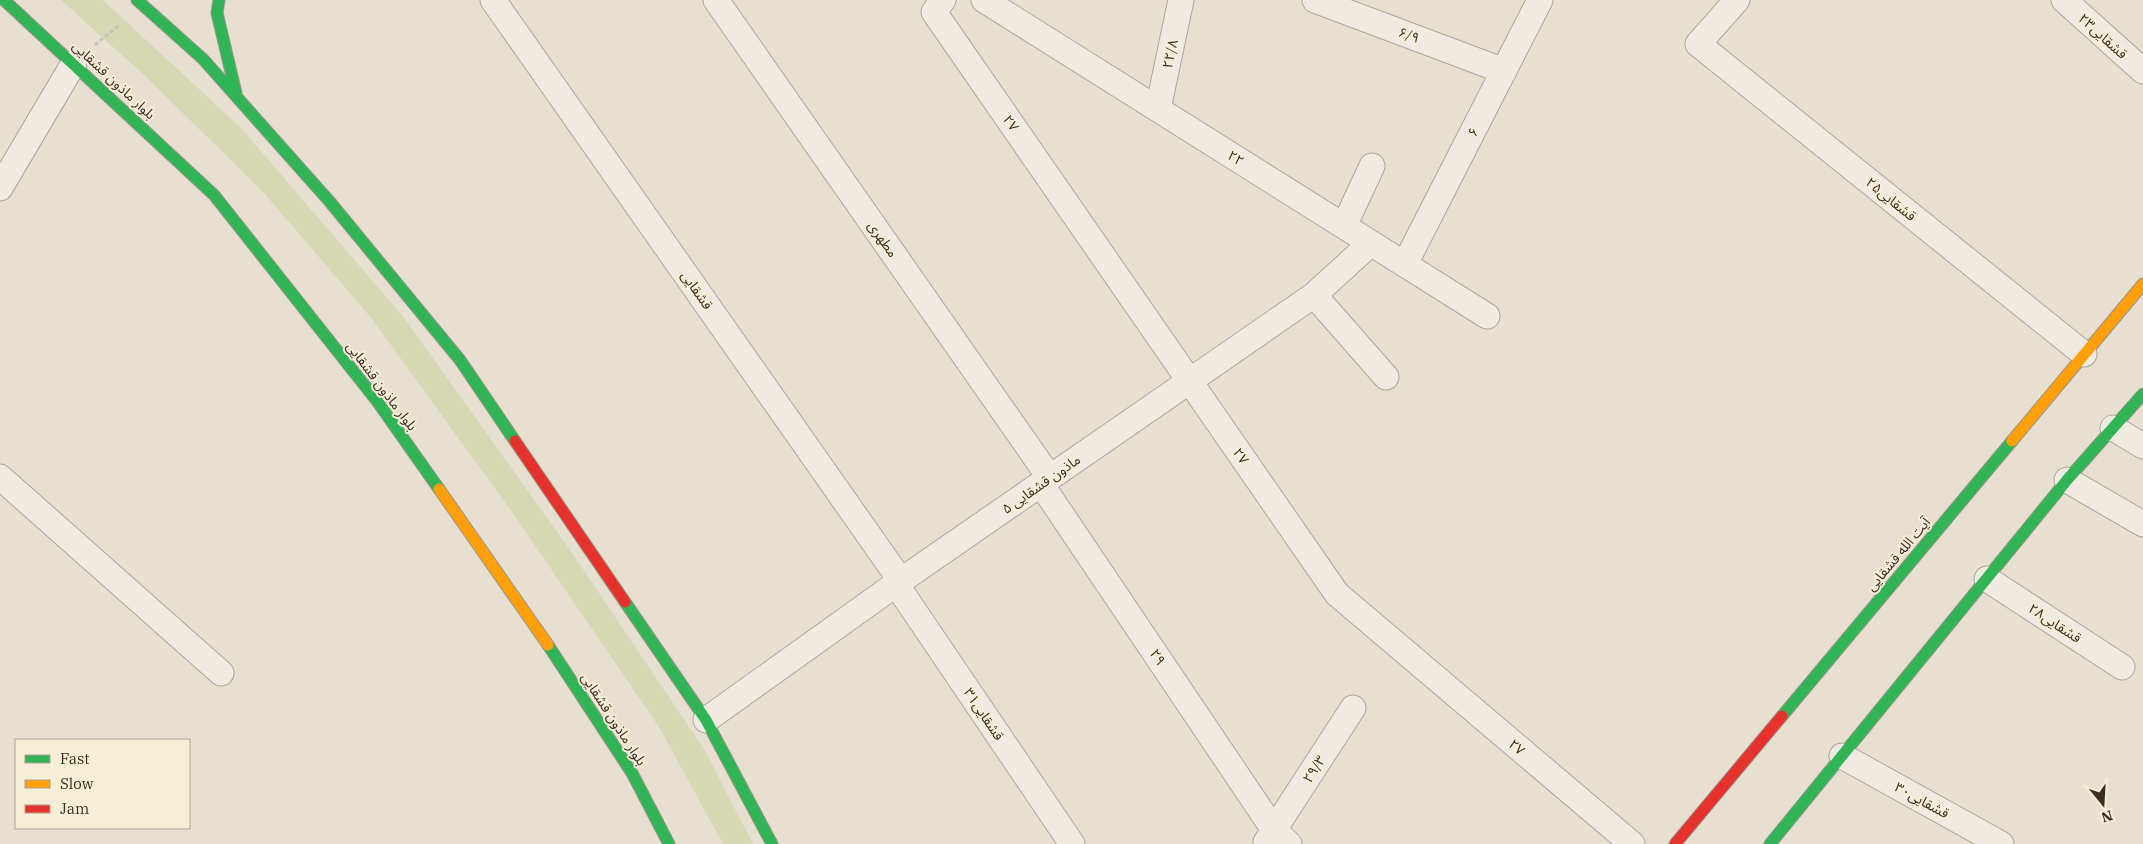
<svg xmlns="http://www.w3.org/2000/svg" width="2143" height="844" viewBox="0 0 2143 844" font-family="'IBM Plex Serif','Noto Sans Arabic',serif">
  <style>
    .green { fill: #d6d7b3 }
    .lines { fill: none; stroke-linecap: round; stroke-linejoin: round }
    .street-casing { stroke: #ada599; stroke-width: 27 }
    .fast-casing { stroke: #9c958a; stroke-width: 13 }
    .slow-casing { stroke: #9c958a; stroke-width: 13 }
    .jam-casing { stroke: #9c958a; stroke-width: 13 }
    .path { stroke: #c8c2b9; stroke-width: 3; stroke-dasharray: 4 2.5; stroke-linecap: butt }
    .street { stroke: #efebe3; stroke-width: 25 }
    .fast { stroke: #30b455; stroke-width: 11 }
    .slow { stroke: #ff9f0a; stroke-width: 11 }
    .jam { stroke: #e5322d; stroke-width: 11 }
    .labels { text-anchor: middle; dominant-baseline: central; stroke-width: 4; stroke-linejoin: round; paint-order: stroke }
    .street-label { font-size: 14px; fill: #3d2e20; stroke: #f7eed8 }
  </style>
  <rect width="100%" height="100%" fill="#e7e0d1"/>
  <path class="green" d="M61 0H103L242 129 405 319 572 553 704 749 753 844H723L659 727 512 512 372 319 263 192 143 74Z"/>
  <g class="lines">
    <g class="street-casing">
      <path id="street" d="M493 0 901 581
        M716 0 1050 478
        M943 0 934 12 1337 594 1632 844
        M984 0 1487 316
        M1315 0 1504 71
        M1737 0 1698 44 2084 354
        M2064 0 2143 71
        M1158 109 1181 0
        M0 188 74 63
        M1344 226 1372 166
        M1405 264 1540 0
        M1314 295 1386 377
        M2113 428 2143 446
        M0 477 221 673
        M2067 480 2143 524
        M1041 484 1274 830 1289 844
        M1987 579 2122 667
        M896 584 1072 844
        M706 720 896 584 1314 295 1371 243
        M1842 756 2001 844
        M1266 842 1353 708"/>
    </g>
    <g class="fast-casing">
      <path id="fast" d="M4 0 214 195 377 401 439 489
        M137 0 203 59 330 202 460 360 515 441
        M219 0 217 13 236 93
        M625 602 706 720 772 844
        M548 645 632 773 669 844
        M1782 716 2012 441
        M1770 844 2067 480 2143 394"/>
    </g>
    <g class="slow-casing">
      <path id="slow" d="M2012 441 2143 284
        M439 489 548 645"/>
    </g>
    <g class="jam-casing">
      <path id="jam" d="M515 441 625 602
        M1675 844 1782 716"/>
    </g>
    <path class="path" d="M95 45 119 25"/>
    <use href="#street" class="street"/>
    <use href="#fast" class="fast"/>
    <use href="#slow" class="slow"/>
    <use href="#jam" class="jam"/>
  </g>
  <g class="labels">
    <g class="street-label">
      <text transform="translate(1409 35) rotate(20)">۶/۹</text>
      <text transform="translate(2103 36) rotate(42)">قشقایی۲۳</text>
      <text transform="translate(1170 54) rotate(-78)">۲۲/۸</text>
      <text transform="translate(114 80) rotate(43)">بلوار ماذون قشقایی</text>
      <text transform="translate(1011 123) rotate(55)">۲۷</text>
      <text transform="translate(1473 132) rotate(-63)">۶</text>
      <text transform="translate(1236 158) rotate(32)">۲۲</text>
      <text transform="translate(1891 199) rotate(39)">قشقایی۲۵</text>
      <text transform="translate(883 239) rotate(55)">مطهری</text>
      <text transform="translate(697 290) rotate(55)">قشقایی</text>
      <text transform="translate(382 386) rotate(53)">بلوار ماذون قشقایی</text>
      <text transform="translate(1241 456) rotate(55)">۲۷</text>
      <text transform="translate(1041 484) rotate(-35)">ماذون قشقایی ۵</text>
      <text transform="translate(1898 554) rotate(-50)">آیت الله قشقایی</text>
      <text transform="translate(2055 623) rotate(33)">قشقایی۲۸</text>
      <text transform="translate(1158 657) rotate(56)">۲۹</text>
      <text transform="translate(984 714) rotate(56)">۳۱قشقایی</text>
      <text transform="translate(614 719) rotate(57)">بلوار ماذون قشقایی</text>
      <text transform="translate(1517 747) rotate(40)">۲۷</text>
      <text transform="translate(1314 769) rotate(-57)">۲۹/۳</text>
      <text transform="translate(1922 800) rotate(29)">قشقایی۳۰</text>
    </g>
  </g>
  <rect x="15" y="739" width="175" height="90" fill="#f7eed8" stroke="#ada18e"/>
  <rect x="25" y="755" width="25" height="8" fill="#30b455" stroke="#ada18e"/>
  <text x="60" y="764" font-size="15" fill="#3d2e20">Fast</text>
  <rect x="25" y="780" width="25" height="8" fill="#ff9f0a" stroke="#ada18e"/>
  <text x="60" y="789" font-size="15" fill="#3d2e20">Slow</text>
  <rect x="25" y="805" width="25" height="8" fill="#e5322d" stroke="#ada18e"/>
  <text x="60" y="814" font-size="15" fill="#3d2e20">Jam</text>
  <g transform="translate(2103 804) rotate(162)" stroke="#f7eed8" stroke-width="4" paint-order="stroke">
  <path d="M0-4L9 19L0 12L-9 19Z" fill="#3d2e20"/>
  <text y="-8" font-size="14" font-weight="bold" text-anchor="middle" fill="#3d2e20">N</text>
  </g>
</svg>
